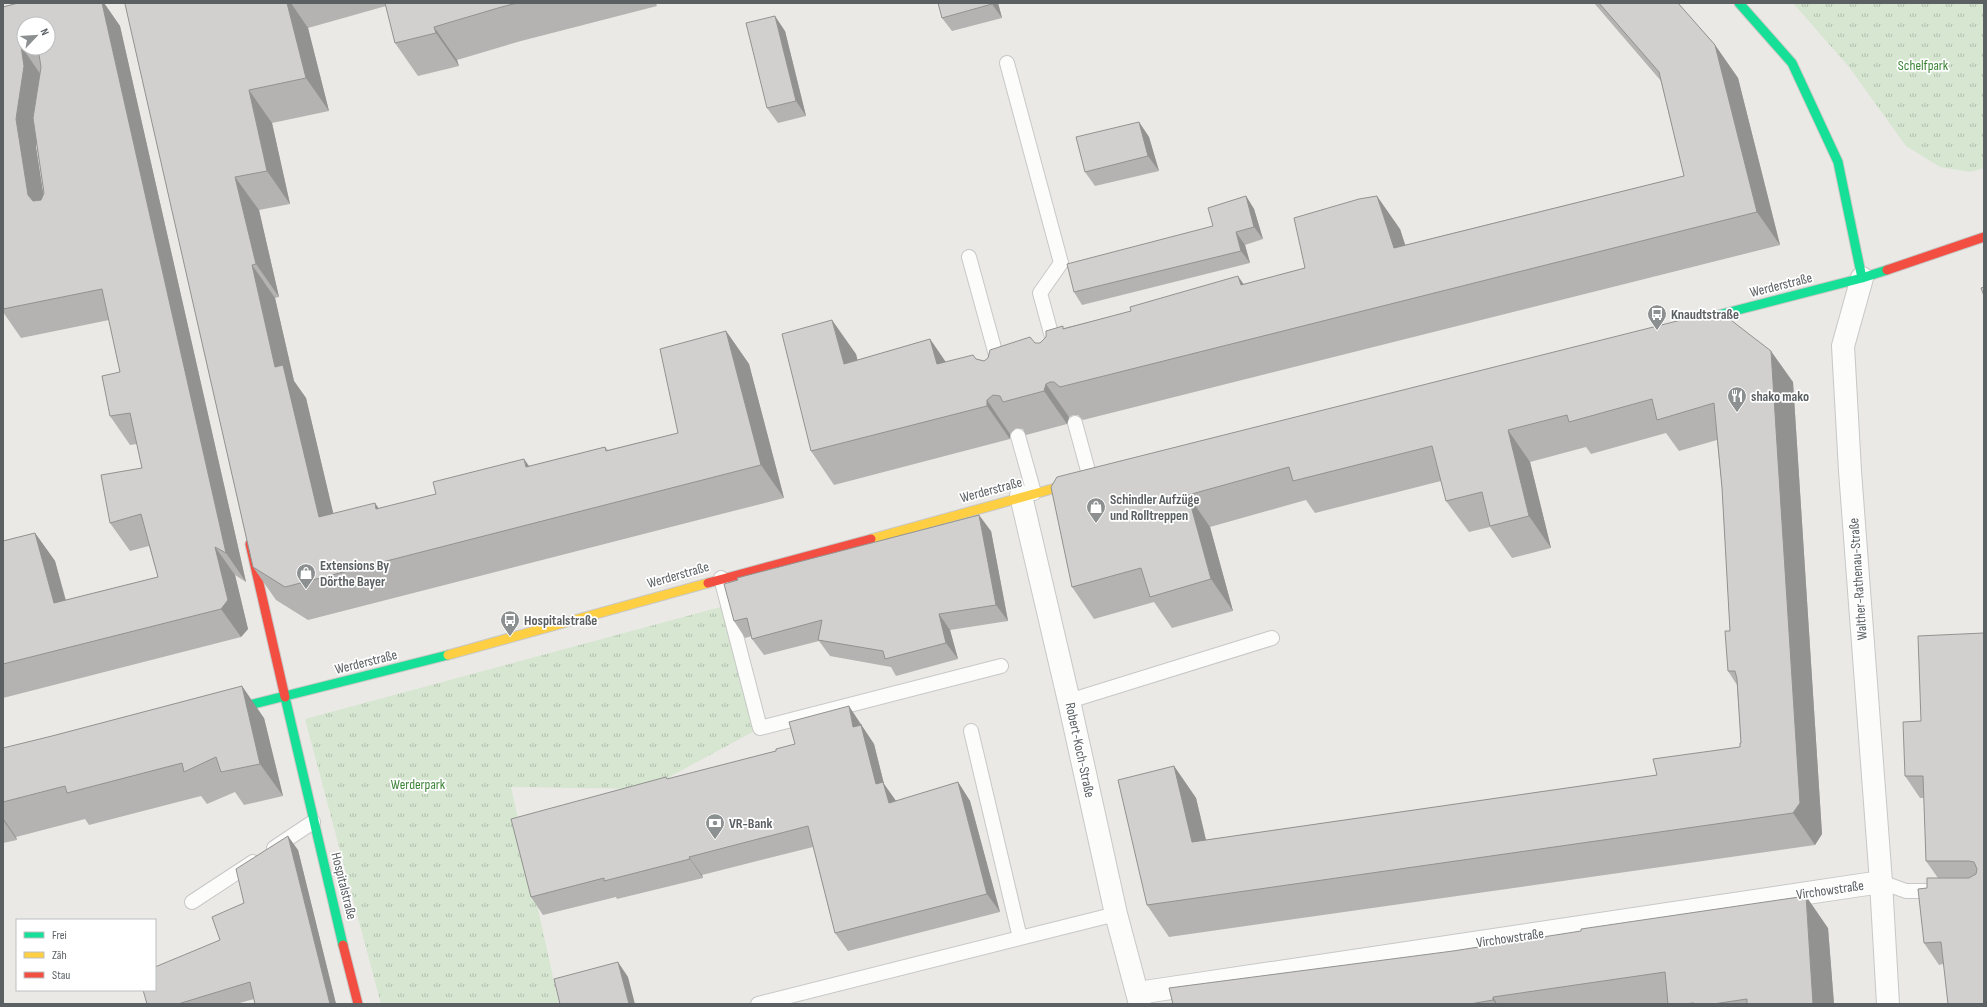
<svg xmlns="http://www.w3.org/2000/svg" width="1987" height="1007" viewBox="0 0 1987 1007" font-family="'Sofia Sans Condensed',sans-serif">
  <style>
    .park { fill: url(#park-tufts) }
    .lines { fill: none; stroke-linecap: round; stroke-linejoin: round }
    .lane-casing { stroke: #c7c8c7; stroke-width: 16 }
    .street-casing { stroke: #c7c8c7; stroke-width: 24 }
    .fast-casing { stroke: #c7c8c7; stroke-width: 11 }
    .slow-casing { stroke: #c7c8c7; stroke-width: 11 }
    .jam-casing { stroke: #c7c8c7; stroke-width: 11 }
    .lane { stroke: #fcfcfb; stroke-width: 14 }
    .street { stroke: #fcfcfb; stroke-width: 22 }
    .fast { stroke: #16e098; stroke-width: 9 }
    .slow { stroke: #ffcf43; stroke-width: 9 }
    .jam { stroke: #f24e42; stroke-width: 9 }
    .wall { fill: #b4b3b1; fill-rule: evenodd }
    .shaded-wall { fill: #929290 }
    .building { fill: #d1d0ce; stroke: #929290; fill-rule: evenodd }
    .labels { text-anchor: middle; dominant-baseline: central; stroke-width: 3.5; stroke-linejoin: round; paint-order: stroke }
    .park-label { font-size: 14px; fill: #3d8538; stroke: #fff }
    .street-label { font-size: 14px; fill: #5b6063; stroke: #fff }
    .poi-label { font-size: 14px; font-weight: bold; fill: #5b6063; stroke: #fff; text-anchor: start }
  </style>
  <defs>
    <pattern id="park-tufts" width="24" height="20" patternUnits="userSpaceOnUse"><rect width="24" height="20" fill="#d6e6d1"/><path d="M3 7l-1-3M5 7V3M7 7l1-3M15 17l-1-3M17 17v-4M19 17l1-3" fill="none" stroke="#b1bead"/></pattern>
  </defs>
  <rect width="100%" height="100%" fill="#ebe9e5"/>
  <path class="park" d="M1793 3H1984V168L1970 172 1940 167 1906 146 1849 67Z
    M728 605 760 728 647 789 511 787 559 1004H381L305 719Z"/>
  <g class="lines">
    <g class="lane-casing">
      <path id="lane" d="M1007 63 1061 263 1040 293 1055 348
        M969 257 999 366
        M1075 423 1090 478
        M1018 436 1034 493
        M721 578 760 728 1001 666
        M1069 701 1272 638
        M971 731 1020 938 1116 914
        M274 848 313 822
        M1881 882 1906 891H1937
        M192 902 253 862
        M758 1004 1020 938"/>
    </g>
    <g class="street-casing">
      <path id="street" d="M1862 278 1843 346 1850 471 1881 882 1888 1004
        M1021 496 1069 701 1116 914 1140 1004
        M1138 993 1881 882"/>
    </g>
    <g class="fast-casing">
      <path id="fast" d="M1739 3 1792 63 1838 162 1862 278 1887 270
        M1695 321 1862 278
        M285 697 343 945
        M226 711 448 655"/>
    </g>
    <g class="slow-casing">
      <path id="slow" d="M871 539 1081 481
        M448 655 708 583"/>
    </g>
    <g class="jam-casing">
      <path id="jam" d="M1887 270 1984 237
        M250 544 285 697
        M708 583 871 539
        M343 945 358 1004"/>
    </g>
    <use href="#lane" class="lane"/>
    <use href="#street" class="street"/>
    <use href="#fast" class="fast"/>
    <use href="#slow" class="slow"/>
    <use href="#jam" class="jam"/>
  </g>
  <path class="wall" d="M18 3H104L120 26 246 582 235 575 248 629 241 637 3 698V541L35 533 55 561 66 600 158 577 149 546 130 551 110 523 142 468 137 444 130 445 110 416 120 372 109 320 21 338 3 312V7ZM24 24 48 48H24ZM36 142 44 193 43 195 36 147Z
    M126 3H656L657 6 521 41 457 60 459 66 418 76 395 43 386 6 308 28 329 111 272 123 290 204 259 210 279 297 275 298 294 381 306 398 333 513 379 509 436 494 524 459 529 466 605 447 608 450 678 433 726 331 749 364 784 498 308 620 276 600 253 567Z
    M938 3H998L1002 18 952 31 942 18Z
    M1594 3H1678L1715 45 1738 78 1780 245 1083 420 1078 415H1073L1069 417 1067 424 1026 435 1023 429 1016 428 1010 434V439L834 485 811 451 856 354 857 360 930 339 946 362 977 359 984 361 1035 343H1040L1064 328 1244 284 1305 268 1400 229 1405 245 1684 176 1661 81Z
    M785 31 806 116 778 123 767 108Z
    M1139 122 1149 137 1159 171 1095 186 1085 172Z
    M1246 196 1254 209 1263 239 1245 245 1250 263 1082 305 1074 292 1213 226Z
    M1713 312 1793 382 1822 834 1815 845 1169 937 1147 905 1174 766 1196 798 1206 840 1657 775 1740 747 1741 743 1737 685 1728 671 1730 631 1722 488 1717 440 1679 451 1666 433 1591 454 1586 447 1530 462 1551 548 1512 558 1490 527 1469 532 1446 501 1441 481 1315 513 1306 500 1210 527 1233 611 1172 628 1154 602 1094 619 1072 587 1051 487Z
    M991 531 1008 621 950 630 958 659 896 676 891 667 830 656 819 641 764 655 752 639V636L745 638 734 621Z
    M1984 633V1004L1943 964 1939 965 1924 943 1927 888 1938 878 1926 861 1924 798H1920L1905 776 1921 721Z
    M264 718 283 796 244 805 235 792 207 804 201 796 89 825 85 819 16 837 17 840 3 843V748Z
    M862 724V727L874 744 884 784 896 801 958 782 970 801 1000 912 848 951 835 933 813 847 702 875 703 878 617 899 616 897 543 915 531 897 666 777 667 779 776 751 795 744Z
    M298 850 336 1004H255L254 999 236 1004H147L220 940 244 903Z
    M1828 928 1834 1004H1173Z"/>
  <path class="shaded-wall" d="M102 3H104L120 26 246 582 226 553Z
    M287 3H291L308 28 329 111 306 78Z
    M992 3H998L1002 18 992 4Z
    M775 16 785 31 806 116 796 101Z
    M434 27 457 60 459 66 436 33Z
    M1715 45 1738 78 1780 245 1757 212Z
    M21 46 41 75 44 94 36 147 48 223 28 195 16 119Z
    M249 90 272 123 290 204 267 171Z
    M1139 122 1149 137 1159 171 1148 156Z
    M235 177 259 210 279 297 256 264Z
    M1246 196 1254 209 1263 239 1254 227Z
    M1377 196 1400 229 1417 281 1394 248Z
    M1236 232 1245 245 1250 263 1241 251Z
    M252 265 275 298 294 381 306 398 342 550 319 517 275 367Z
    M1238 276 1261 309 1241 285Z
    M832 320 856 354 867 398 844 364Z
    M726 331 749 364 784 498 761 465Z
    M930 339 953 373 937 364Z
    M1771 351 1793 382 1822 834 1815 845 1793 813Z
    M1046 384 1069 417 1067 424 1044 391Z
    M987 400 1010 434V439L987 406Z
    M1508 430 1530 462 1551 548 1529 516Z
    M524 459 547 492 526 467Z
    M1188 495 1210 527 1233 611 1211 579Z
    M375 503 398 536 376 509Z
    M979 515 991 531 1008 621 996 605Z
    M35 533 55 561 74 632 54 603Z
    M215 547 235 575 248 629 241 637 221 609Z
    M939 614 950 630 958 659 946 643Z
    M242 686 264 718 283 796 260 764Z
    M849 706 874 744 884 784 896 801 902 822 876 784 853 727Z
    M1174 766 1196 798 1214 874 1192 842Z
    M958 782 970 801 1000 912 987 894Z
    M3 818 16 837 17 840 3 820Z
    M288 836 298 850 336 1004H330Z
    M689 857 702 875 703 878 690 859Z
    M1806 896 1828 928 1834 1004H1813Z
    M618 962 628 977 635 1004H629Z
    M1493 997 1497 1004H1496L1493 1000Z"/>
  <path class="building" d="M18 3H102L226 553 215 547 228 600 221 609 3 664V541L35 533 54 603 158 577 141 514 110 523 101 475 142 468 130 413 110 416 102 376 120 372 102 289 3 309V7ZM24 24H48V48H38L41 67 33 118 44 193 41 200 33 201 28 195 16 119 24 66 21 46 24 44Z
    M126 3H287L306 78 249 90 267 171 235 177 256 264 252 265 275 367 283 365 319 517 375 503 376 509 436 494 433 482 524 459 526 467 605 447 606 451 678 433 660 349 726 331 761 465 285 587 253 567 125 4Z
    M385 3H517L498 8 434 27 436 33 395 43Z
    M938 3H992V4L942 18Z
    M1599 3H1678L1715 45 1757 212 1060 387 1054 382H1050L1046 384 1044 391 1003 402 1000 396 993 395 987 400V406L811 451 782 334 832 320 844 364 930 339 937 364 973 355 976 359 984 361 988 358 990 350 1030 337 1035 343H1040L1046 337V331L1063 326V329L1131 311 1130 307 1238 276 1241 285 1305 268 1294 218 1359 199 1377 196 1394 248 1684 176 1659 72Z
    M775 16 796 101 767 108 746 23Z
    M1139 122 1148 156 1085 172 1076 137Z
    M1246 196 1254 227 1236 232 1241 251 1074 292 1067 264 1213 226 1208 208Z
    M1984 287V296L1981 288Z
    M1713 312 1723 314 1771 351 1800 803 1793 813 1147 905 1118 780 1174 766 1192 842 1657 775 1653 759 1740 747V743H1741L1737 679 1735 671H1728L1725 631H1730L1722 488 1714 403 1657 420 1652 399 1569 422 1567 415 1508 430 1529 516 1490 526 1482 492 1446 501 1432 446 1293 481 1289 467 1188 495 1211 579 1150 597 1141 568 1072 587 1051 487 1057 477Z
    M979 515 996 605 939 614 946 643 885 659 883 651 818 640 822 620 752 639 747 618 734 621 724 584 738 580 737 578Z
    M1984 633V1004H1948L1941 942 1924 943 1918 889 1927 888V878H1969L1976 874 1977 869 1974 862 1969 861H1926L1923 776H1905L1903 722 1921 721 1918 636Z
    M242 686 260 764 221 772 216 757 184 772 182 763 67 793 65 786 3 802V748L52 736Z
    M849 706 853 727 861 725 876 784 883 782 889 803 958 782 987 894 835 933 808 826 689 857 690 859 604 881V878L531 897 511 819 666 777 667 779 776 751V749L795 744 789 722Z
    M288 836 330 1004H255L250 982 178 1004H147L143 990H155V967L220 940 212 917 244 903 236 869Z
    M1806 896 1813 1004H1747V999L1713 1004H1694V1003L1683 1004H1668L1665 972 1493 997V1000L1470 1004H1173L1169 988 1453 951 1581 931V929Z
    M618 962 629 1004H560L554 979Z"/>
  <defs>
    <g id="bus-pin" transform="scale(1)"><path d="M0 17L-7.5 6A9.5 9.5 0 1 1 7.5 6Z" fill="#8d9090" stroke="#fff"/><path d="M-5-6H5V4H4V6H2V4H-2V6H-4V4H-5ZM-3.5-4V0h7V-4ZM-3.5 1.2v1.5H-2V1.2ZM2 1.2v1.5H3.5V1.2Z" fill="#fff"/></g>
    <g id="restaurant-pin" transform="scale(1)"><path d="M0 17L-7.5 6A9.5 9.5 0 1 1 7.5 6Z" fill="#8d9090" stroke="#fff"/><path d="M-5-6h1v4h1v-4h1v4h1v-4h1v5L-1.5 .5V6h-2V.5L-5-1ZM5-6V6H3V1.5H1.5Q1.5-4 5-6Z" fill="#fff"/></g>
    <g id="shop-pin" transform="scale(1)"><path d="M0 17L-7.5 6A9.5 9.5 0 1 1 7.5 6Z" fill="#8d9090" stroke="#fff"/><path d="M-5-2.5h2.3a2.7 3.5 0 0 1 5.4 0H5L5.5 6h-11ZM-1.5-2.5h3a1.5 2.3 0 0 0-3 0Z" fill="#fff"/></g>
    <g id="bank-pin" transform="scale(1)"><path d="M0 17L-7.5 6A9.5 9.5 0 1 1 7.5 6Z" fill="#8d9090" stroke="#fff"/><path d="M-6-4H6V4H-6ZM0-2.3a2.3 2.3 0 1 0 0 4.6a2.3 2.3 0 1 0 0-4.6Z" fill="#fff"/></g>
  </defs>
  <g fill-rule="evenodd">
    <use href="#bus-pin" x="1657" y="314"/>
    <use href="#restaurant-pin" x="1737" y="396"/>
    <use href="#shop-pin" x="1096" y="507"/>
    <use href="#shop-pin" x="306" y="573"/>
    <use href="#bus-pin" x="510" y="620"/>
    <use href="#bank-pin" x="715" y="823"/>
  </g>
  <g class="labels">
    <g class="park-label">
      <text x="1923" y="65">Schelfpark</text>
      <text x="418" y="784">Werderpark</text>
    </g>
    <g class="street-label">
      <text transform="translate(1781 285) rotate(-14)">Werderstraße</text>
      <text transform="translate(991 490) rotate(-15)">Werderstraße</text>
      <text transform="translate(678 575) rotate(-16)">Werderstraße</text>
      <text transform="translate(1858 579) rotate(-94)">Walther-Rathenau-Straße</text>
      <text transform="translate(366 662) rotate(-14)">Werderstraße</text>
      <text transform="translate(1080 750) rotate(78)">Robert-Koch-Straße</text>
      <text transform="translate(344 886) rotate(76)">Hospitalstraße</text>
      <text transform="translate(1830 890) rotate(-8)">Virchowstraße</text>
      <text transform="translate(1510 938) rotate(-8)">Virchowstraße</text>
    </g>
    <g class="poi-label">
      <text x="1671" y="314">Knaudtstraße</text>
      <text x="1751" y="396">shako mako</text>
      <text x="1110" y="499">Schindler Aufzüge<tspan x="1110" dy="16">und Rolltreppen</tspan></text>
      <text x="320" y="565">Extensions By<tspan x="320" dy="16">Dörthe Bayer</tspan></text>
      <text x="524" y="620">Hospitalstraße</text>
      <text x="729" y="823">VR-Bank</text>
    </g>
  </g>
  <rect width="1987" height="1007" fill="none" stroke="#5b6063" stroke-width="8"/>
  <rect x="16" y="919" width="140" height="72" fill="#ffffff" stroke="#bdbfc1"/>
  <rect x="24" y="932" width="20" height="6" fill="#16e098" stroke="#bdbfc1"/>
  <text x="52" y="939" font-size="12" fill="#5b6063">Frei</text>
  <rect x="24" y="952" width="20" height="6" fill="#ffcf43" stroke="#bdbfc1"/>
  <text x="52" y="959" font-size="12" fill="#5b6063">Zäh</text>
  <rect x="24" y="972" width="20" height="6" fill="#f24e42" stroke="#bdbfc1"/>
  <text x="52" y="979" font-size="12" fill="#5b6063">Stau</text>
  <g transform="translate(36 36) rotate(65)"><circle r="19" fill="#ffffff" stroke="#bdbfc1"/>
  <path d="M0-3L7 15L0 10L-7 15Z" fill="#8d9090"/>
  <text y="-6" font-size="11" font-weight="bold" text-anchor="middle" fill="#5b6063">N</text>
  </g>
</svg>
